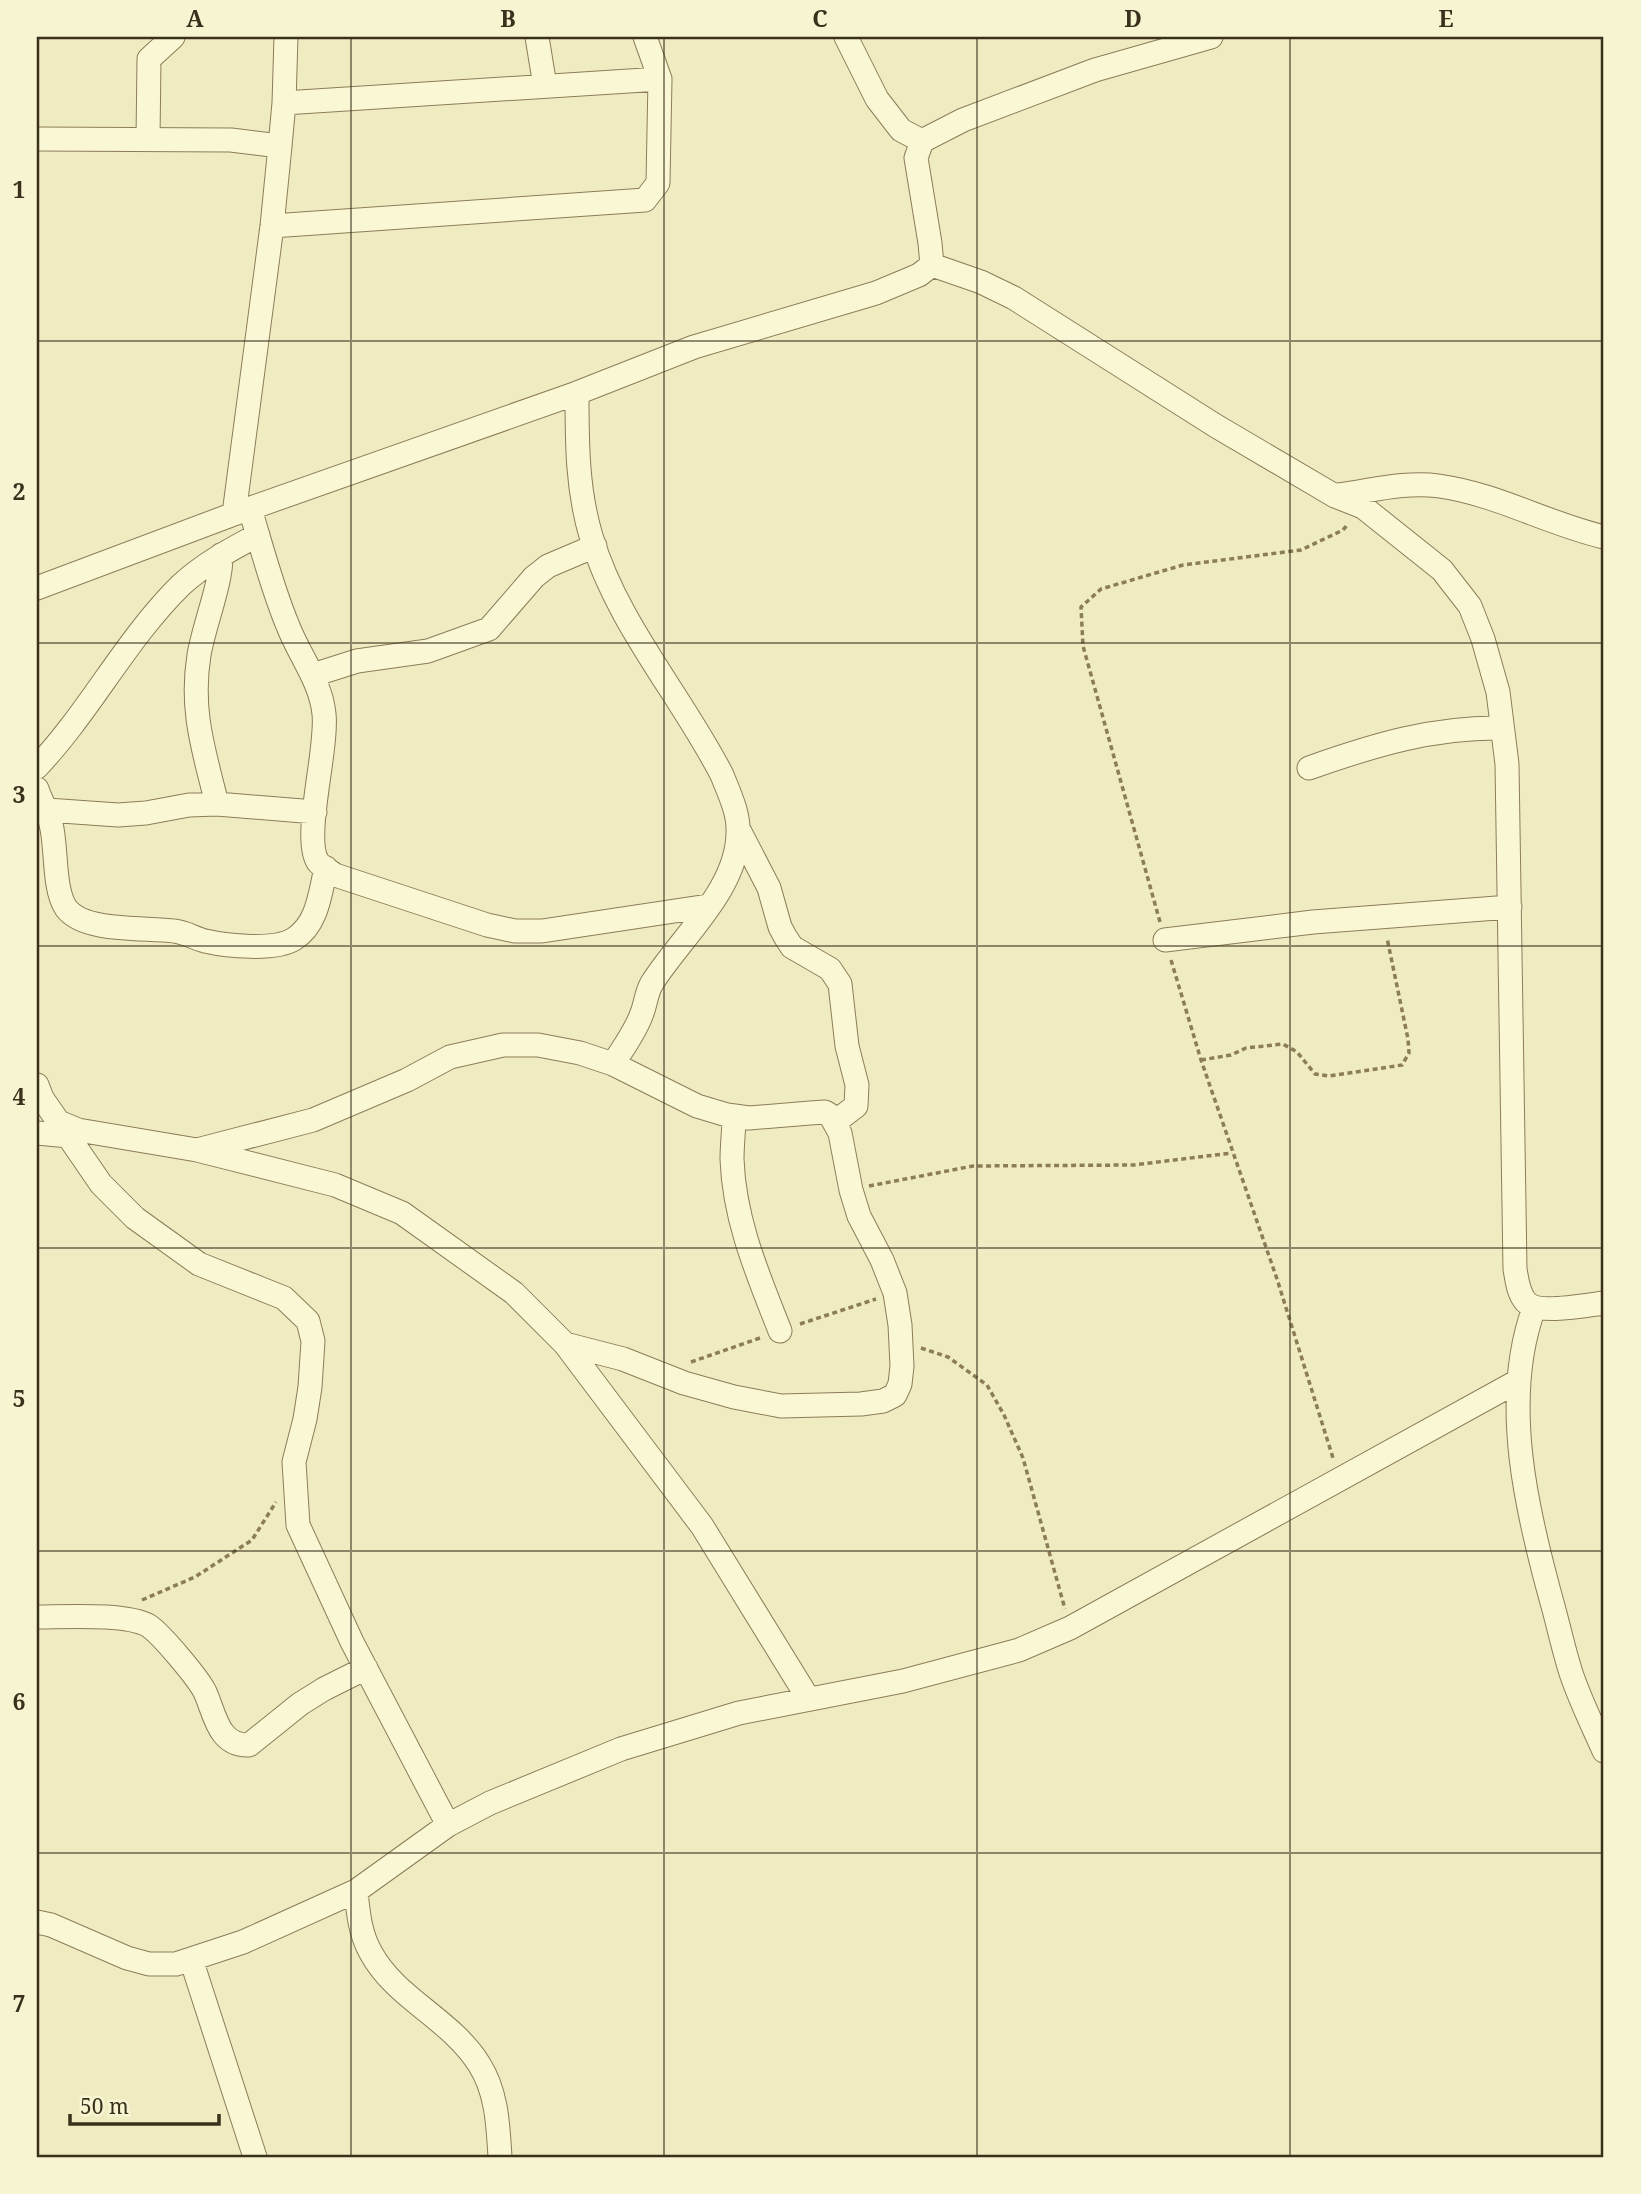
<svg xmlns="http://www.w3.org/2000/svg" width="1641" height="2194" viewBox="0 0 1641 2194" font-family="'Noto Serif',serif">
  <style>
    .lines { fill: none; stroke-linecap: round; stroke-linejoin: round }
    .minor-casing { stroke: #8b7d58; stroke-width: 25 }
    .path { stroke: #8b7d58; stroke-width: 3.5; stroke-dasharray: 5 3.5; stroke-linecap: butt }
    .minor { stroke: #faf7d5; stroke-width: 23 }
    .grid { fill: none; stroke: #3a311d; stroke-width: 2; stroke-opacity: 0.55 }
    .neatline { fill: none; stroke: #3a311d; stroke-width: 2.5 }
    .grid-label { font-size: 23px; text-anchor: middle; font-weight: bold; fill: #3a311d }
  </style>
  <rect width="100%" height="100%" fill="#f0ecc2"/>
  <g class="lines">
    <g class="minor-casing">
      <path id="minor" d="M537 37 545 86
        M846 37 877 99 901 130 922 141
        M284 103 660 79
        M37 139 231 140 280 146 284 103 286 37
        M148 139 149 59 173 37
        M272 226 645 200 658 183 660 79 645 37
        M932 265 981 282 1014 298 1216 426 1335 496 1363 507 1442 570 1470 606 1483 639 1498 692 1507 764 1515 1269C1517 1280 1518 1293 1526 1302 1538 1315 1587 1305 1604 1303
        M577 393C577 442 577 489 591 536 617 624 681 695 722 775 729 793 739 813 738 832 738 889 681 937 652 983 646 993 646 1003 642 1013 636 1031 623 1048 613 1064
        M1338 495C1370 491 1406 481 1439 486 1497 494 1548 524 1604 537
        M250 509C262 548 272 588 288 626 299 655 321 682 324 714 328 749 302 839 318 862 322 867 330 871 335 875L487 925 515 931H542L708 906
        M234 514 272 226 280 146
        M37 588 234 514 577 393 694 347 876 293 919 275 932 265 930 243 916 158 922 141 963 120 1095 70 1211 37
        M313 675 357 661 428 651 489 629 534 577 548 566 595 546
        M37 767C90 711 126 639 181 585 204 564 231 549 258 535
        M1309 768C1374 745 1433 727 1502 728
        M37 789C41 802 48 811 51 824 57 847 53 889 66 908 84 933 147 927 174 931 185 932 194 938 205 941 227 946 275 951 294 939 318 924 320 893 326 868
        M217 804C204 751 190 711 199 655 204 625 222 582 221 555
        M47 810 118 815 146 813 189 805 217 804 315 812
        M739 830 769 888 780 927 786 938 792 947 830 969 840 984 847 1046 857 1085 856 1106 835 1122
        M1165 940 1313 922 1510 907
        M37 1085 42 1098 101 1184 135 1218 199 1264 284 1298 308 1321 313 1341 310 1387 305 1419 294 1462 298 1525 352 1642 448 1825
        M734 1116C734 1130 732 1145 732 1159 734 1220 758 1275 780 1331
        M61 1123 78 1130 197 1150 335 1185 402 1213 514 1293 565 1344 702 1526 808 1698
        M37 1133 69 1136
        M197 1150 313 1120 407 1080 450 1057 503 1045H538L580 1053 613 1064 697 1106 727 1115 749 1118 810 1113 825 1112 830 1115 840 1133 851 1190 859 1216 882 1260 895 1293 900 1325 902 1366 900 1384 895 1395 883 1401 861 1404 781 1406 734 1397 684 1383 623 1359 565 1344
        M1534 1308C1500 1401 1527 1513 1553 1606 1559 1628 1564 1651 1571 1673 1580 1700 1593 1726 1604 1751
        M37 1617C64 1617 127 1613 149 1626 162 1635 198 1678 205 1692 215 1714 218 1746 249 1745L300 1704 324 1689 366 1668
        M356 1891C358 1912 360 1934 371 1953 396 1999 451 2019 479 2064 497 2092 498 2125 500 2157
        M37 1922 51 1925 127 1958 149 1964H176L243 1942 356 1891 448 1825 490 1803 621 1749 739 1713 903 1681 1019 1650 1070 1628 1518 1381
        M191 1959 255 2157"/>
    </g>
    <path class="path" d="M1160 922 1083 646 1081 607 1101 589 1183 565 1301 550 1343 530 1348 524
      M1171 960 1201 1060 1277 1279 1333 1458
      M1201 1060 1231 1055 1246 1048 1283 1044 1297 1052 1315 1074 1329 1076 1402 1065 1409 1053 1408 1039 1387 938
      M869 1186 973 1166 1133 1165 1232 1153
      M800 1324 876 1299
      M921 1348 948 1357 987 1385 1004 1415 1023 1458 1065 1609
      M691 1362 760 1338
      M142 1600 195 1577 252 1540 276 1502"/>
    <use href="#minor" class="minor"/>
  </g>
  <path class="grid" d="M351 37V2157M664 37V2157M977 37V2157M1290 37V2157M37 341H1604M37 643H1604M37 946H1604M37 1248H1604M37 1551H1604M37 1853H1604"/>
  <rect width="1641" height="2194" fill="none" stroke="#f7f4d2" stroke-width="77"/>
  <path d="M70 2114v10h149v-10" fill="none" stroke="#3a311d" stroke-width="3.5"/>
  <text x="80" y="2114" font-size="21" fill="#3a311d" stroke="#f7f4d2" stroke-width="5" paint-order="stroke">50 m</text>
  <rect x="38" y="38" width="1564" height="2118" class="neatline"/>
  <g class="grid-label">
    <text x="195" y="27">A</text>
    <text x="508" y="27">B</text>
    <text x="820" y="27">C</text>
    <text x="1133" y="27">D</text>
    <text x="1446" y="27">E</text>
    <text x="19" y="198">1</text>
    <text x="19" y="500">2</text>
    <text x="19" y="803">3</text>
    <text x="19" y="1105">4</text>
    <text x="19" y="1407">5</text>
    <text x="19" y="1710">6</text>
    <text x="19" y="2012">7</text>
  </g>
</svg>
